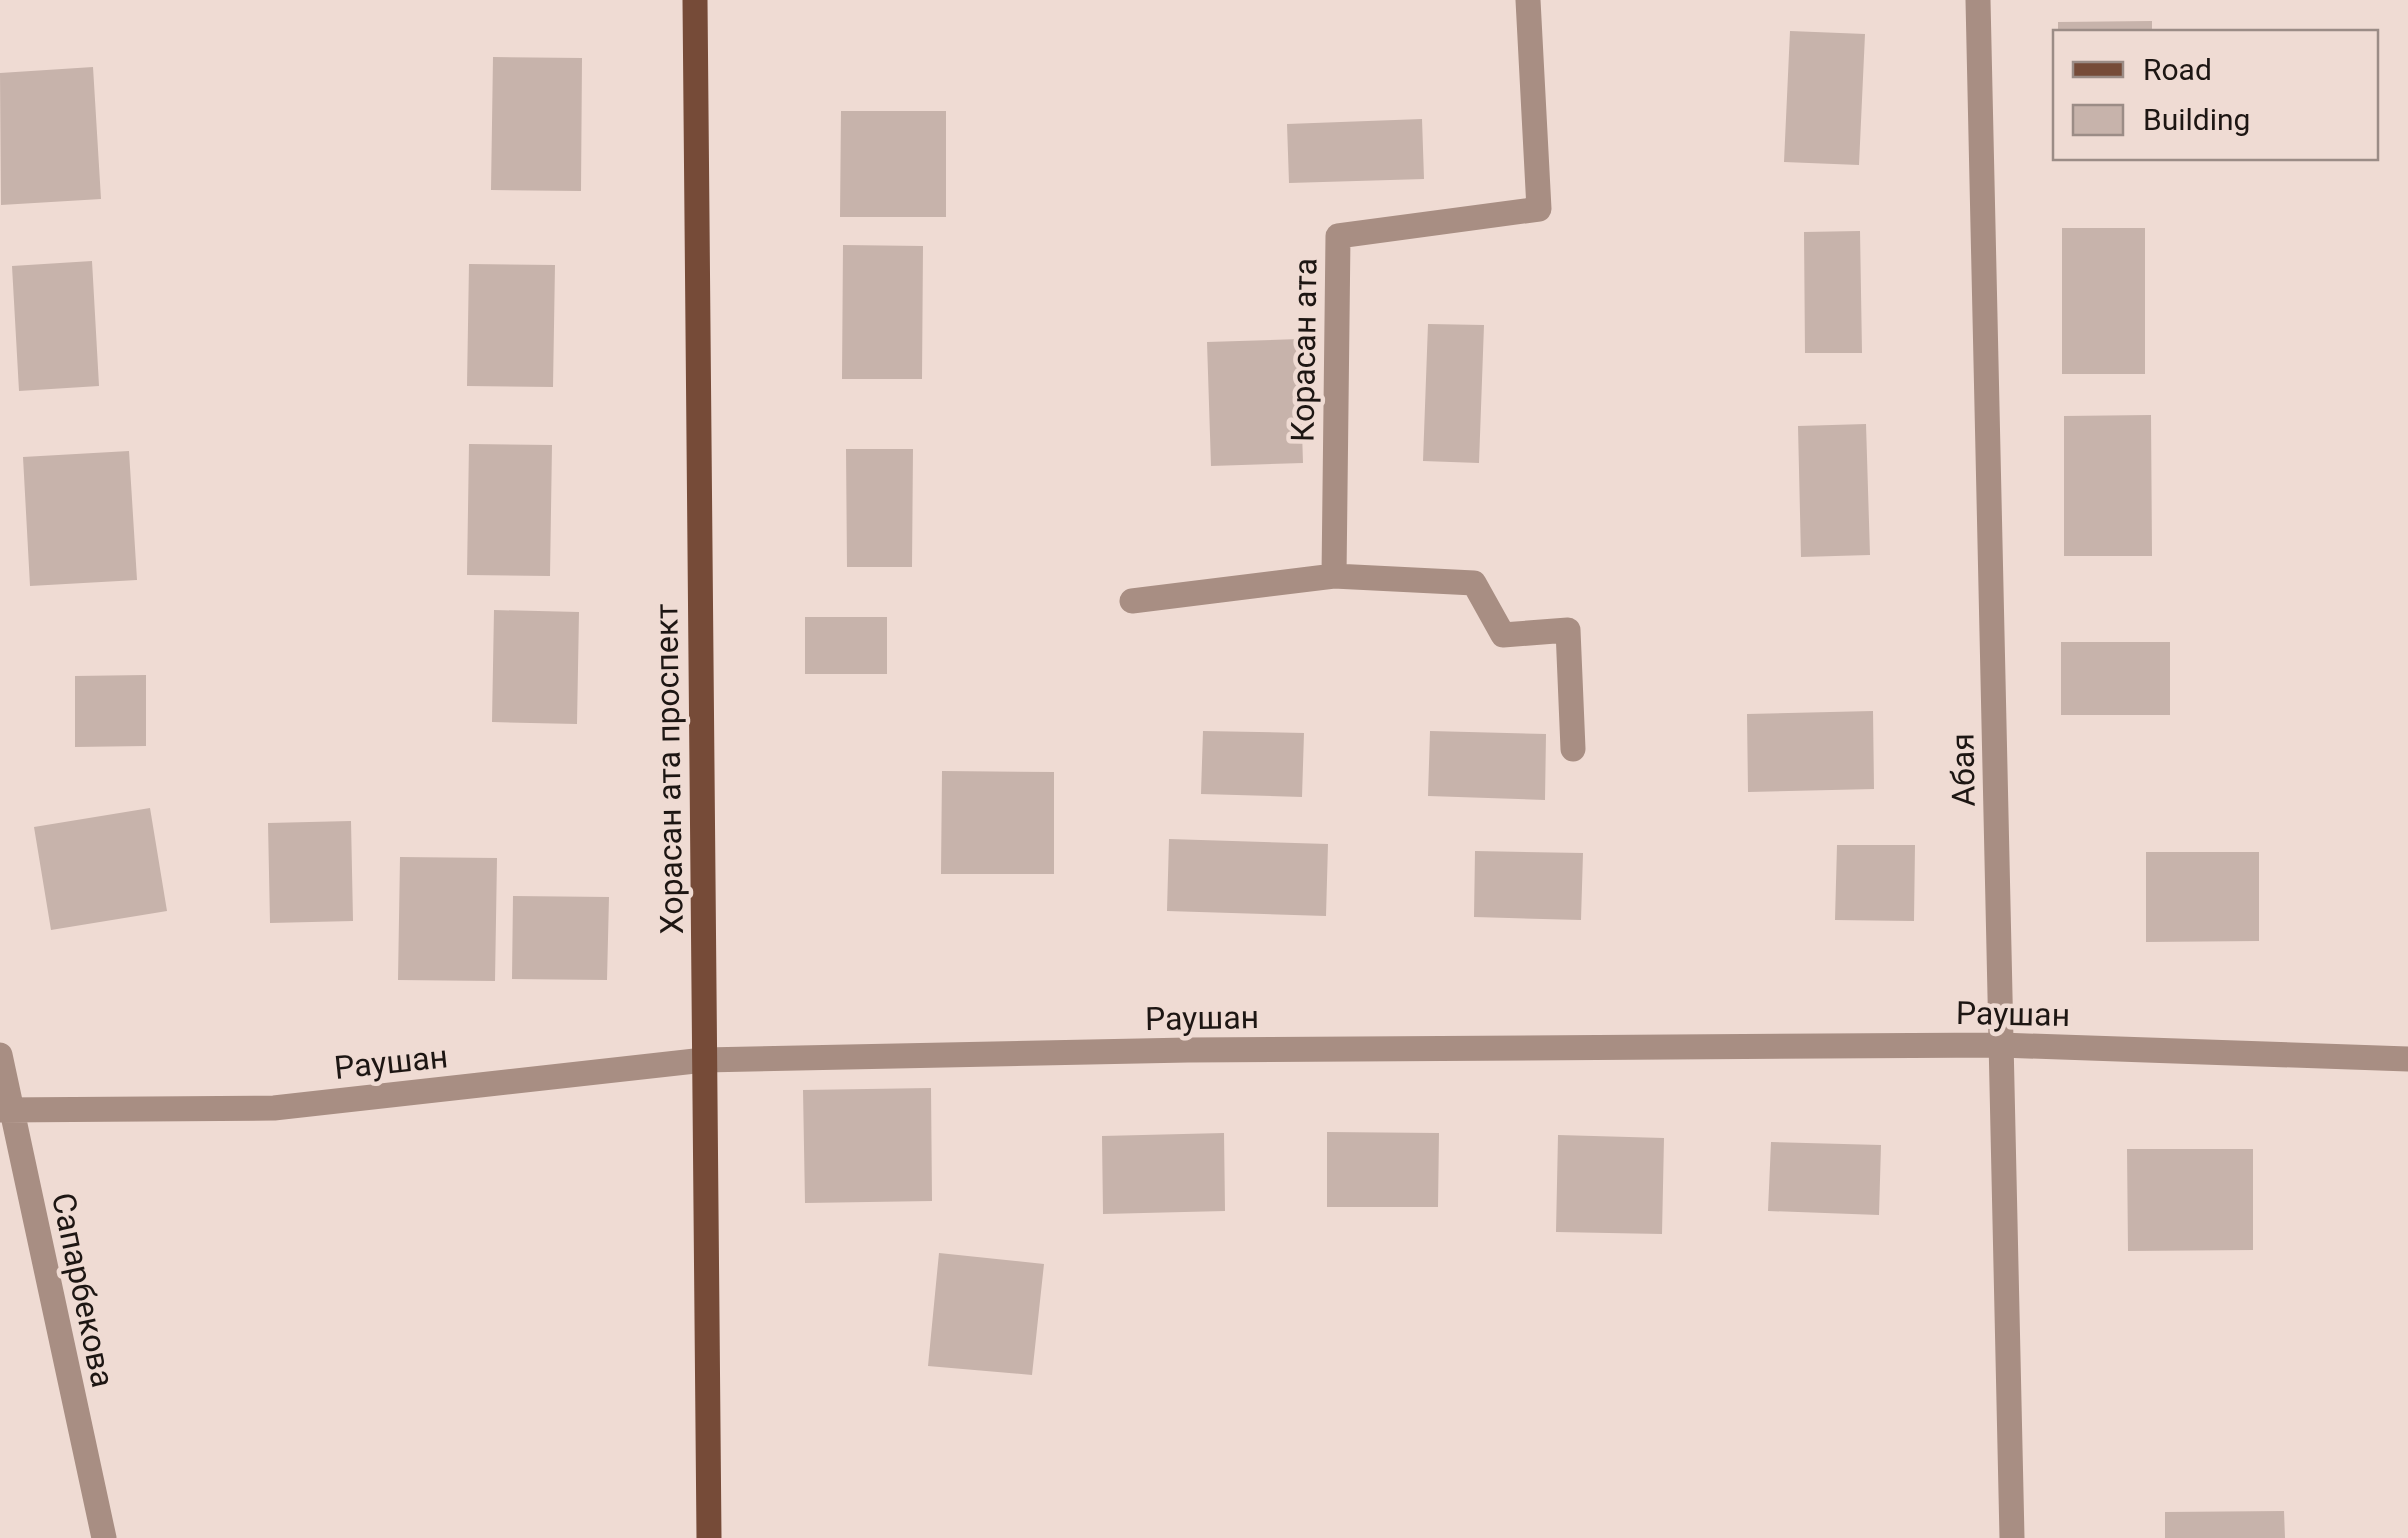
<svg xmlns="http://www.w3.org/2000/svg" width="2408" height="1538" viewBox="0 0 2408 1538" font-family="Roboto,sans-serif">
  <style>
    .building { fill: #c7b3ab }
    .lines { fill: none; stroke-linecap: round; stroke-linejoin: round }
    .minor { stroke: #a88e83; stroke-width: 25 }
    .major { stroke: #764b38; stroke-width: 25 }
    .labels { text-anchor: middle; dominant-baseline: central; stroke-width: 9; stroke-linejoin: round; paint-order: stroke }
    .street-label { font-size: 32px; fill: #1d1613; stroke: #efdbd3 }
  </style>
  <rect width="100%" height="100%" fill="#efdbd3"/>
  <path class="building" d="M2152 21V32H2058V22Z
    M1790 31 1865 34 1859 165 1784 162Z
    M493 57 582 58 581 191 491 190Z
    M93 67 101 199 1 205 0 73Z
    M841 111H946V217H840Z
    M1422 119 1424 179 1289 183 1287 124Z
    M2062 228H2145V374H2062Z
    M1860 231 1862 353H1805L1804 232Z
    M843 245 923 246 922 379H842Z
    M92 261 99 386 19 391 12 266Z
    M469 264 555 265 553 387 467 386Z
    M1428 324 1484 325 1479 463 1423 461Z
    M1299 339 1303 463 1211 466 1207 342Z
    M2151 415 2152 556H2064V416Z
    M1866 424 1870 555 1801 557 1798 426Z
    M469 444 552 445 550 576 467 575Z
    M846 449H913L912 567H847Z
    M129 451 137 580 30 586 23 457Z
    M494 610 579 612 577 724 492 722Z
    M805 617H887V674H805Z
    M2061 642H2170V715H2061Z
    M146 675V746L75 747V676Z
    M1873 711 1874 789 1748 792 1747 714Z
    M1203 731 1304 733 1302 797 1201 794Z
    M1430 731 1546 734 1545 800 1428 796Z
    M942 771 1054 772V874H941Z
    M150 808 167 911 51 930 34 827Z
    M351 821 353 921 270 923 268 823Z
    M1169 839 1328 844 1326 916 1167 911Z
    M1837 845H1915L1914 921 1835 920Z
    M1475 851 1583 853 1581 920 1474 917Z
    M2146 852H2259V941L2146 942Z
    M400 857 497 858 495 981 398 980Z
    M513 896 609 897 607 980 512 979Z
    M931 1088 932 1201 805 1203 803 1090Z
    M1327 1132 1439 1133 1438 1207H1327Z
    M1224 1133 1225 1211 1103 1214 1102 1136Z
    M1558 1135 1664 1138 1662 1234 1556 1232Z
    M1771 1142 1881 1145 1879 1215 1768 1211Z
    M2127 1149H2253V1250L2128 1251Z
    M939 1253 1044 1264 1032 1375 928 1366Z
    M2284 1511 2285 1538H2165V1512Z"/>
  <g class="lines">
    <path class="minor" d="M1528 0 1539 209 1338 236 1334 576 1474 583 1503 635 1568 630 1573 749
      M1978 0 2012 1538
      M1132 601 1334 576
      M0 1055 104 1538
      M0 1110 274 1108 704 1060 1188 1050 2001 1045 2408 1059"/>
    <path class="major" d="M695 0 709 1538"/>
  </g>
  <g class="labels">
    <g class="street-label">
      <text transform="translate(1304 350) rotate(-89)">Корасан ата</text>
      <text transform="translate(669 769) rotate(-91)">Хорасан ата проспект</text>
      <text transform="translate(1963 770) rotate(-91)">Абая</text>
      <text transform="translate(2013 1014) rotate(1)">Раушан</text>
      <text transform="translate(1202 1018) rotate(-1)">Раушан</text>
      <text transform="translate(391 1062) rotate(-6)">Раушан</text>
      <text transform="translate(83 1290) rotate(78)">Сапарбекова</text>
    </g>
  </g>
  <rect x="2053" y="30" width="325" height="130" fill="#efdbd3" stroke="#9b8c86" stroke-width="2.5"/>
  <rect x="2073" y="62" width="50" height="15" fill="#764b38" stroke="#9b8c86" stroke-width="2.5"/>
  <text x="2143" y="80" font-size="30" fill="#1d1613">Road</text>
  <rect x="2073" y="105" width="50" height="30" fill="#c7b3ab" stroke="#9b8c86" stroke-width="2.5"/>
  <text x="2143" y="130" font-size="30" fill="#1d1613">Building</text>
</svg>
